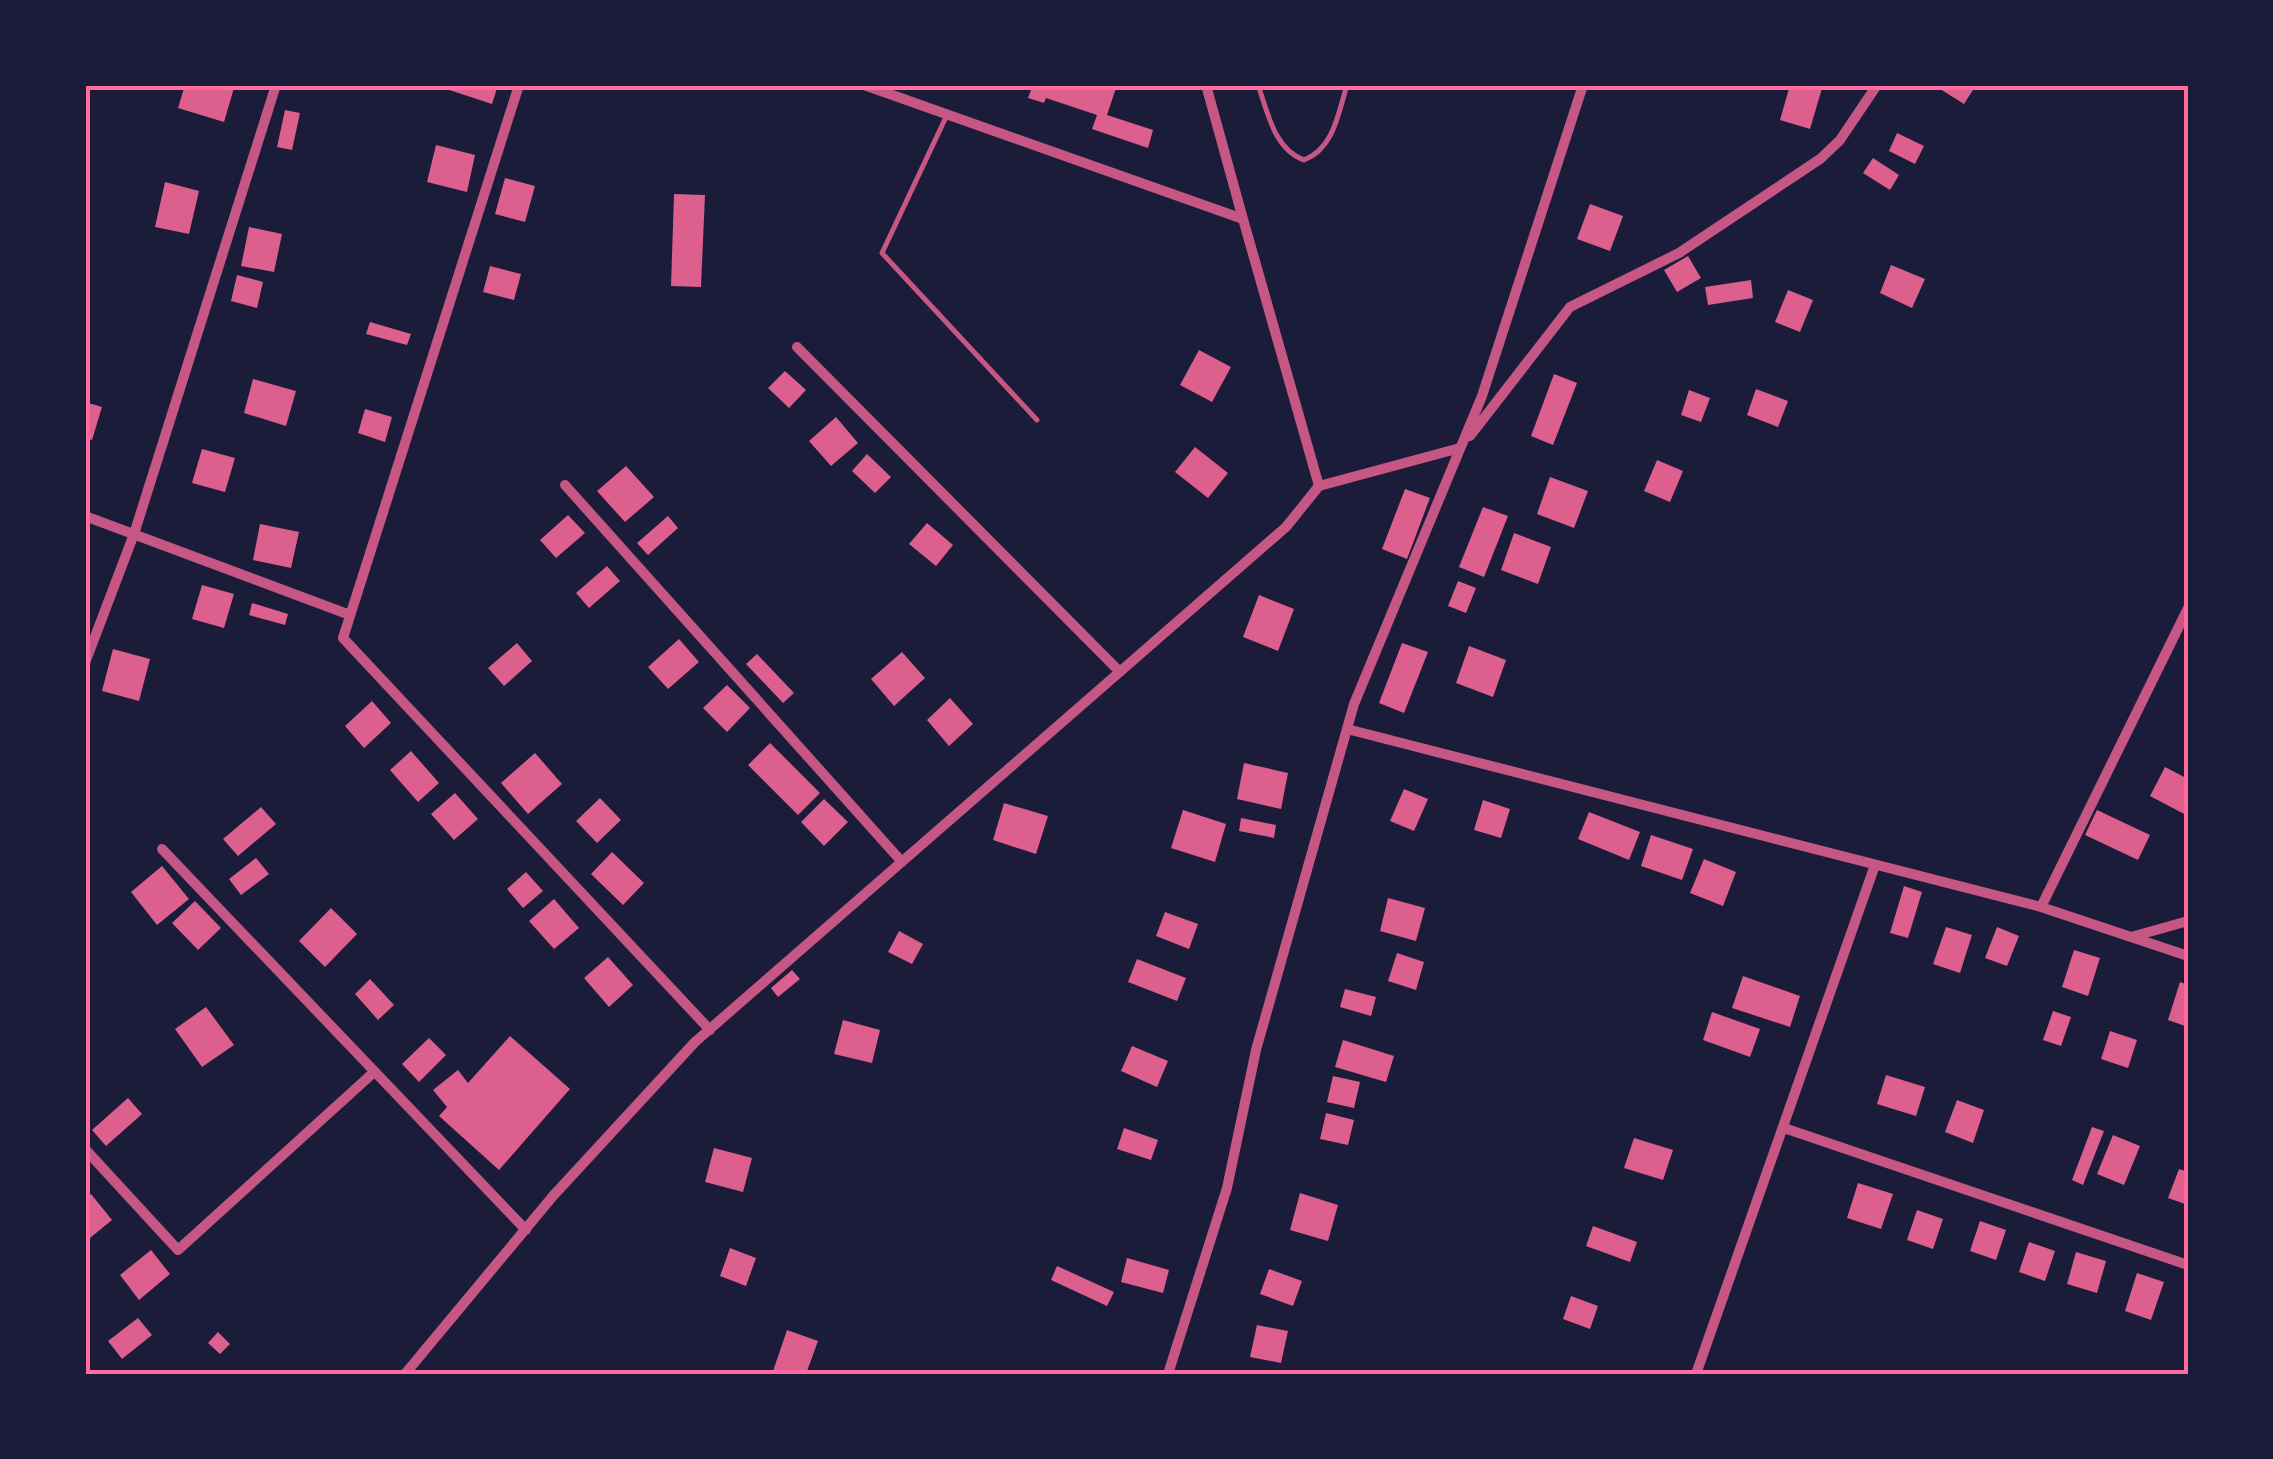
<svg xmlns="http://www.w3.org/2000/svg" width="2273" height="1459" viewBox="0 0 2273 1459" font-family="Helvetica,sans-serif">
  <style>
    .building { fill: #dd5f8e }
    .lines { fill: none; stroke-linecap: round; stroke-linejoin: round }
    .service { stroke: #c65784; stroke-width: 5 }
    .minor { stroke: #c65784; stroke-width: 10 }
    .neatline { fill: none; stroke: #ff6b9d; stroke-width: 4 }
  </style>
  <rect width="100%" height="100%" fill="#1b1b3a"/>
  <path class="building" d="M185 85 234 88 224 122 178 108Z
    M434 85H498L492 104Z
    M1017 85H1117L1107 115 1153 130 1148 148 1092 129 1097 115 1046 98 1044 103 1028 98 1031 90Z
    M1790 85H1823L1810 129 1780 120Z
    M1943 85H1976L1964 104 1940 89Z
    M285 110 300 113 292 150 277 147Z
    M1897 133 1924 146 1915 164 1889 151Z
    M436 145 475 155 467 192 427 182Z
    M1873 158 1899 175 1890 190 1863 173Z
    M505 178 535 186 525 222 495 214Z
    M165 182 199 191 189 234 155 227Z
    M674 194 705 195 701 287 671 286Z
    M1590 204 1623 216 1610 251 1577 239Z
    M249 227 282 234 274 272 241 266Z
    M1688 256 1701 278 1677 292 1664 270Z
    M1891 265 1925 279 1912 308 1880 293Z
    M490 266 521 274 514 300 483 292Z
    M237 275 263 282 257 308 231 301Z
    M1751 280 1753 298 1708 305 1705 287Z
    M1788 290 1813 300 1800 332 1775 322Z
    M370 322 411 334 407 345 366 334Z
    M1199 350 1231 367 1212 402 1180 385Z
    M785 371 806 390 789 408 768 388Z
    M1554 374 1577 383 1553 445 1531 436Z
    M253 379 296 391 286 426 244 413Z
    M1756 389 1788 401 1778 427 1747 415Z
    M1689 390 1710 398 1701 422 1681 415Z
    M85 402 102 407 92 440 85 438Z
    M365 409 392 417 385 442 358 433Z
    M836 417 858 443 831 466 809 441Z
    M1195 447 1228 473 1208 498 1175 472Z
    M202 449 235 458 225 492 192 483Z
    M867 454 891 477 875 493 852 471Z
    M1657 460 1683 471 1670 502 1644 491Z
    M626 466 654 497 625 522 597 491Z
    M1550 477 1588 491 1574 528 1537 514Z
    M1405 489 1430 498 1407 559 1382 549Z
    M1483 507 1508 516 1484 577 1459 567Z
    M568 515 585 533 556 558 540 540Z
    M668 516 678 528 648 555 637 543Z
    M927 523 953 545 936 566 909 544Z
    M260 524 299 532 291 568 253 560Z
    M1514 533 1551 547 1538 584 1501 570Z
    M607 566 620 581 589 608 576 593Z
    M1458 581 1476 588 1466 613 1448 606Z
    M202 585 234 594 224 628 192 619Z
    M1259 595 1294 609 1278 651 1243 637Z
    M252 603 288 614 285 625 249 615Z
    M679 639 699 662 668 689 648 667Z
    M517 643 532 661 504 686 488 668Z
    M1402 643 1428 652 1404 713 1379 703Z
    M1469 646 1506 660 1493 697 1456 683Z
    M113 649 150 659 139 701 102 691Z
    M902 652 925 678 894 706 871 679Z
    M757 654 794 693 783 703 746 664Z
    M727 685 750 708 727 732 703 708Z
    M950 698 973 724 949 746 927 720Z
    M372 701 391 723 364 748 345 726Z
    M770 743 820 793 798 815 748 765Z
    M411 751 439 783 418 802 390 770Z
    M535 753 562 784 528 814 501 783Z
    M1244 763 1288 773 1281 809 1237 799Z
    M2165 767 2188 779V816L2150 796Z
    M1404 789 1428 799 1414 831 1390 821Z
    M455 793 478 819 454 840 431 814Z
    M600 798 621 820 597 843 576 821Z
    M824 799 848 822 824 846 801 822Z
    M1483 800 1510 809 1501 838 1474 830Z
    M1004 803 1048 816 1036 854 993 840Z
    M261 807 276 824 238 856 223 839Z
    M1183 810 1226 824 1215 862 1171 848Z
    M2097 810 2150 835 2138 860 2085 835Z
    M1589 812 1640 832 1629 860 1578 839Z
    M1241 818 1276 825 1274 838 1239 831Z
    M1651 835 1693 849 1682 880 1641 866Z
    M612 852 644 883 623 905 591 874Z
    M256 858 269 874 241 895 229 879Z
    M1704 859 1736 872 1723 906 1690 893Z
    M162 866 189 899 157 925 131 892Z
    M526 872 543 891 523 908 507 889Z
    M1904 886 1922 892 1908 938 1890 933Z
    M1388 898 1425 908 1416 941 1380 931Z
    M554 899 579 928 554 949 529 921Z
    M195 901 221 928 198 950 172 923Z
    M331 908 357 934 325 967 299 941Z
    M1165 912 1198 924 1189 949 1156 936Z
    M1946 927 1972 935 1960 973 1933 964Z
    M1997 927 2019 936 2007 966 1985 958Z
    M899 931 923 944 912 964 888 952Z
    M2074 950 2100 958 2088 996 2062 987Z
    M1397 953 1424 962 1416 990 1388 981Z
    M608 957 633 985 609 1007 584 978Z
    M1137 959 1186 978 1177 1001 1128 982Z
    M792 970 800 979 778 997 771 988Z
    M1743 976 1800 996 1790 1027 1732 1008Z
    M370 979 394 1005 378 1020 355 994Z
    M2180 982 2188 985V1027L2168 1020Z
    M1345 989 1376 997 1371 1016 1340 1007Z
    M206 1007 234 1045 202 1067 175 1029Z
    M2053 1011 2071 1017 2061 1046 2043 1040Z
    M1712 1012 1760 1029 1750 1057 1703 1040Z
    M843 1020 880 1030 872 1063 834 1054Z
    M2110 1031 2137 1040 2128 1068 2101 1059Z
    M510 1036 570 1089 499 1170 439 1116 447 1107 433 1090 458 1070 468 1083Z
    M429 1038 446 1055 419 1082 402 1064Z
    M1343 1040 1394 1056 1386 1082 1335 1067Z
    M1132 1046 1168 1061 1157 1087 1121 1071Z
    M1886 1075 1925 1087 1916 1116 1877 1104Z
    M1333 1076 1360 1082 1354 1108 1327 1102Z
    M128 1098 142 1114 106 1146 92 1130Z
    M1957 1100 1984 1110 1973 1143 1945 1132Z
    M1326 1113 1354 1120 1348 1145 1320 1139Z
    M2092 1127 2104 1131 2083 1185 2072 1180Z
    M1124 1128 1158 1140 1151 1160 1117 1149Z
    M2113 1135 2140 1146 2124 1185 2097 1174Z
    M1634 1138 1673 1150 1663 1180 1624 1168Z
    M714 1148 752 1158 743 1192 705 1182Z
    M2179 1169 2188 1172V1205L2168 1198Z
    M1858 1183 1893 1194 1881 1229 1847 1218Z
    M1300 1193 1338 1205 1328 1241 1290 1230Z
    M91 1194 112 1220 85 1242V1199Z
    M1917 1210 1943 1219 1933 1249 1907 1240Z
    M1980 1221 2006 1230 1996 1260 1970 1251Z
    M1593 1226 1637 1242 1630 1262 1586 1246Z
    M2029 1242 2055 1251 2045 1281 2019 1272Z
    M730 1248 756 1258 746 1286 720 1276Z
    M151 1250 170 1274 139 1300 120 1275Z
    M2076 1252 2106 1261 2097 1293 2067 1284Z
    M1127 1258 1169 1270 1163 1293 1121 1282Z
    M1057 1266 1114 1292 1107 1306 1051 1280Z
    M1269 1269 1302 1281 1293 1306 1260 1294Z
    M2137 1273 2164 1282 2151 1320 2125 1311Z
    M1571 1296 1598 1306 1590 1329 1563 1319Z
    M138 1318 152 1335 122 1359 108 1341Z
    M1257 1325 1288 1331 1281 1363 1250 1357Z
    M787 1330 818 1341 806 1374H772Z
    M218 1332 230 1344 220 1354 208 1343Z"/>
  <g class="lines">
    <path class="service" d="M1258 85C1268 113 1274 149 1304 160 1334 148 1338 114 1347 85
      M946 117 882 253 1037 420"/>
    <path class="minor" d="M519 85 343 638 710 1030
      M864 85 1243 219 1319 486
      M1206 85 1243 219
      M797 347 1120 672
      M1470 436 1570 307 1679 253 1820 159 1840 140 1877 85
      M565 485 902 862
      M85 516 350 615
      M85 663 134 534 276 85
      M1347 729 2041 907 2188 956
      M162 849 526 1230
      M2041 907 2188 608
      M2131 937 2188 921
      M1784 1128 2188 1265
      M85 1149 178 1250 373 1073
      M405 1374 553 1196 695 1042 1286 527 1319 486 1460 448
      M1168 1374 1227 1188 1256 1050 1354 704 1482 396 1583 85
      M1696 1374 1875 865"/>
  </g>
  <rect width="2273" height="1459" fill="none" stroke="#1b1b3a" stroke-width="175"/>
  <rect x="88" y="88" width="2098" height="1284" class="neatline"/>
</svg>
